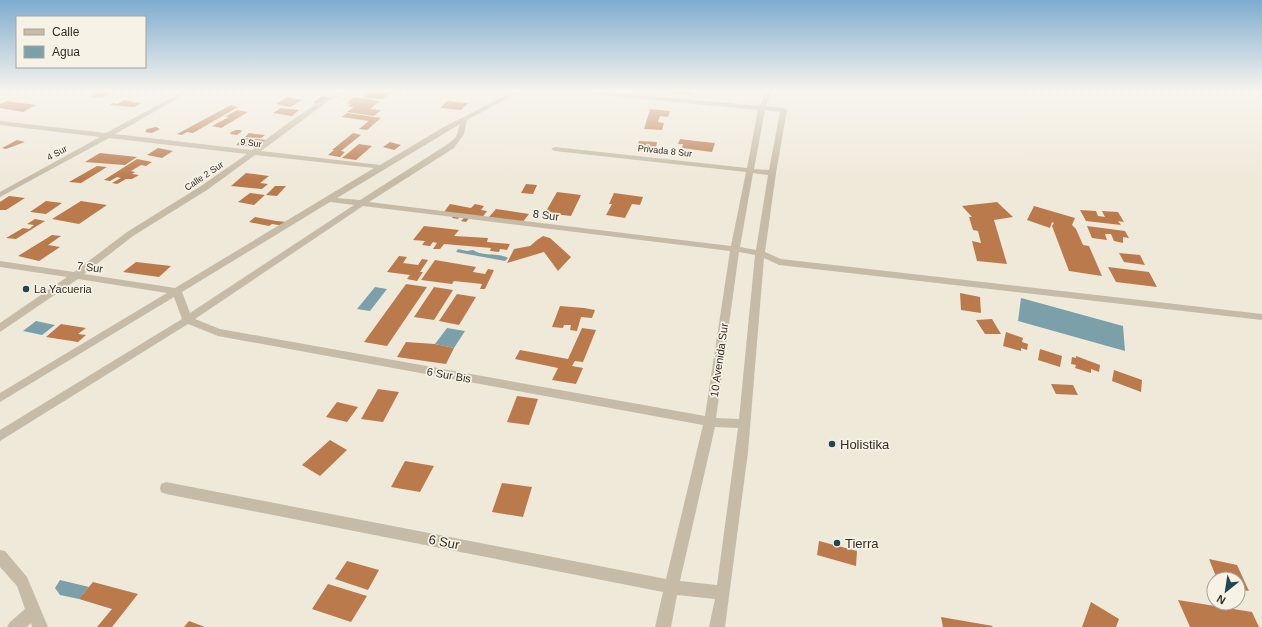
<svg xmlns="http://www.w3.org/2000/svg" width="1262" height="627" viewBox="0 0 1262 627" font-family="Helvetica,sans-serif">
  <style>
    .water { fill: #7ca0aa }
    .building { fill: #bb7a4c }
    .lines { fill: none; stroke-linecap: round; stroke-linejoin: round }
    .minor { fill: #c6bba7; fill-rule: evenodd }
    .poi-dot { fill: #204651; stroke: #f7f2e6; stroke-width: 1.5 }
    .labels { text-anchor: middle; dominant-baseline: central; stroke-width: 3.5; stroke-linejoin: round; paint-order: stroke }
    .far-street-label { font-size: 9px; fill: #332d27; stroke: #f7f2e6 }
    .street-label { font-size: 11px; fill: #332d27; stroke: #f7f2e6 }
    .poi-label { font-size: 11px; fill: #332d27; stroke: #f7f2e6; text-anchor: start }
    .near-poi-label { font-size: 13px; fill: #332d27; stroke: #f7f2e6; text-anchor: start }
    .near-street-label { font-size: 13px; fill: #332d27; stroke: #f7f2e6 }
  </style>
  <rect width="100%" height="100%" fill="#efe9da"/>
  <path class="water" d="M458 249 467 251 473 250C482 257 498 252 508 258L505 261 456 252Z
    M375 287 387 289 370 311 357 309Z
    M1021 298 1123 326 1125 351 1018 321Z
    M36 321 55 325 42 335 23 331Z
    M447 328 465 331 454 348 435 344Z
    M60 580 89 587 79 599 60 595 55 588Z"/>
  <path class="building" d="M100 92H113L102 98 90 97Z
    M365 92H402L400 93 393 92 383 99 363 98 366 95 371 94 363 93Z
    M673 92H693L690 93 692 94 687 95 672 93Z
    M322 96 329 97 320 104 313 103Z
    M288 97 302 100 290 107 276 104Z
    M354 97 380 101 370 109 381 110 374 116 347 112 354 107 348 106 351 104 347 103Z
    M124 100 132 101 130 102 141 103 134 107 110 105 113 103 118 104Z
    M7 101 36 105 23 112 0 108V104Z
    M447 101 468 103 461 110 440 108Z
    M231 105 238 107 193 133 187 132 182 135 177 134Z
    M281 108 299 110 292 116 273 113Z
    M650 109 670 111 668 117 660 116 658 122 664 123 662 130 644 129Z
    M237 110 248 112 221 128 212 126 229 117H225Z
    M347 113 381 118 367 130 359 129 369 121 342 117Z
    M156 127 160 129 152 133 145 132 147 129Z
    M236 130H241L242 131 237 135 230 134 231 132Z
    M249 133 265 135 261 138 245 137Z
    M353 133 361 135 341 151 345 152 340 157 328 155 334 150H332Z
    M244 138 267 140 263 144 258 143 254 147 236 145Z
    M680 139 696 141 715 143 712 152 682 148 683 144H678Z
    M17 140 25 142 6 149 2 148Z
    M639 141 657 142 656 147 646 146 645 150 637 149Z
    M390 142 401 145 394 150 383 147Z
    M359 144 372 146 356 160 342 158Z
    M158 148 173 151 162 158 147 155Z
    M100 153 137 157 125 165 85 162Z
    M137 159 152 162 146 166 141 165 131 171 135 172 132 174 139 175 132 179H126L117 184 112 183 121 178 117 177 110 181 104 180Z
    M97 166 107 167 81 183 69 182Z
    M246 173 269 176 260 183 268 184 262 189 231 186Z
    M526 184 537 185 533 194 521 193Z
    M275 186H286L277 196 266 195Z
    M557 192 581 195 571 216 545 213Z
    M250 193 265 195 254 205 238 202Z
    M614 193 643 197 640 205 632 204 625 218 606 215 612 204H609Z
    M9 196 25 198 6 210H0V202Z
    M46 201 62 203 46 214 30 212Z
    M81 201 107 205 79 224 52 219Z
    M997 202 1013 217 994 220 1007 264 977 261 972 241 981 243 978 231 973 230 969 217H972L962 206Z
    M450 204 471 208 475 204 484 206 481 210 487 211 481 219 470 217 466 222 461 221 465 217 460 216 458 219 452 218 455 214 444 212Z
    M1034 206 1075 218 1072 225 1076 229 1083 245 1089 246 1102 276 1069 271 1052 226 1054 223 1052 222 1050 228 1027 220Z
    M496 209 529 214 522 223 489 217Z
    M1080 210 1096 211 1098 216 1105 217 1102 211 1118 212 1124 222 1118 221 1121 225 1086 221Z
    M255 217 276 221 287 222 284 226 272 224 269 226 249 222Z
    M35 219 45 221 16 239 6 238 23 228 29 229 34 225 27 224Z
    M424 226 459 230 454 236 488 238 487 242 510 244 507 250 500 249 499 252 490 251 491 248 444 244 440 249H433L437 243 433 242 430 246 422 245 425 241 413 240Z
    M1087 226 1125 231 1129 238 1123 237V243L1114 241 1111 234H1105L1107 240 1092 238Z
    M52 235 61 236 48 245 60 247 39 261 18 256Z
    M543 236 550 238 571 257 558 271 544 252 507 263 514 249 530 246 537 240Z
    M1119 253 1140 255 1145 265 1124 262Z
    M399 256 407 257 403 263 418 265 422 259 428 260 420 272H423L417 281 407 279 410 275 387 272Z
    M435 260 476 267 473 272 485 274 488 269 494 270 485 289H480L482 284 454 281 452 284 421 280Z
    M136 262 171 266 159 277 123 272Z
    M1108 267 1149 272 1157 287 1116 282Z
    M406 284 427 287 387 346 364 342Z
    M434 287 453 290 434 320 414 317Z
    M960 293 980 297 981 313 961 310Z
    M457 294 476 297 459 325 439 321Z
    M560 306 584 308 595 310 592 318 581 317 577 331 570 330 571 325H564L563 328 552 327Z
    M992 319 1001 334H985L976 320Z
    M61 324 86 328 78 334 86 335 78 342 46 337Z
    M582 328 596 330 583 362 575 361 572 366 583 368 576 384 552 380 558 368 515 359 520 350 568 359Z
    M1006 332 1023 338 1022 342 1028 344 1027 350 1021 348V351L1003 346Z
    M406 342 435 344 454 348 446 364 397 357Z
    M1040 349 1062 356 1060 367 1038 360Z
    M1076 356 1100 365 1099 372 1091 369V373L1075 368 1076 365 1071 364 1072 357 1076 358Z
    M1114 370 1142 380 1141 392 1112 381Z
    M1051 384 1073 385 1078 395 1056 394Z
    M378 389 399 392 383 422 361 419Z
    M517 396 538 399 529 425 507 422Z
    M337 402 358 407 347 422 326 417Z
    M330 440 347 450 320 476 302 465Z
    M405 461 434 466 420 492 391 487Z
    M502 483 532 487 523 517 492 512Z
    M819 541 857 551 856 566 817 555Z
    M1209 559 1237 565 1249 591 1238 589V579H1217Z
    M347 561 379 570 368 590 335 579Z
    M93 582 138 594 112 627H97L112 609 79 599Z
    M328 584 367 596 351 622 312 609Z
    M1178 600 1252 612 1259 627H1190Z
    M1091 602 1119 619 1116 627H1082Z
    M941 617 993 626 992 627H943Z
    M189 621 205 627H184Z"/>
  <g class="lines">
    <path class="minor" d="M0 92H7L0 95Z
      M182 92H189L115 134 252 150C273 135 325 92 348 92L347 93 330 100 261 151 380 165 444 127 512 92H519L518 93 467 120 464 134 454 148 369 202 731 246 746 172 555 151 551 149 555 147 747 168 758 110 592 94 589 92H608L760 106 765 92H771L766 106 784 108 787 110 776 173 765 252 781 259 1262 314V320L779 265 764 258 748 452 725 627H709L715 599 677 595 671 627H655L663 592 166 494 161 492 160 488 161 484 166 482 666 579 703 425 218 336 188 324 0 441V430L182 319 174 297 0 402V393L167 293 78 279 0 332V323L67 277 0 267V261L74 272 127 232 201 186 247 154 109 138 0 197V192L100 137 0 125V121L106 133ZM765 110 780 112 769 170 754 169ZM460 124 456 137 448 144 360 200 337 198ZM255 155 374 168 175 288 84 274 133 236 207 190ZM753 173 768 175 756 250 740 247ZM330 202 354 205 190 313 182 292ZM363 206 730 251 705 416 220 329 195 319ZM739 252 755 255 739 419 716 418ZM715 427 738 428 717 585 680 581Z
      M0 550 5 551 27 577 48 627H32L31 623 27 627H7L10 622 25 609 17 586 0 567Z"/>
  </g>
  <linearGradient id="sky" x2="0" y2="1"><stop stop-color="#7daccf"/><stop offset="0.51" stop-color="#f8f5ee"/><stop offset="1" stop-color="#f8f5ee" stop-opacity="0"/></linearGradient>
  <rect width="1262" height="179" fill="url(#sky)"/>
  <g class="poi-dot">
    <circle cx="26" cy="289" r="4"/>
    <circle cx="832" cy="444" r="4"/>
    <circle cx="837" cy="543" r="4"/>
  </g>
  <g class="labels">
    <g class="far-street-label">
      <text transform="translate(251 143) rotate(7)">9 Sur</text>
      <text transform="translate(665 151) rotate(6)">Privada 8 Sur</text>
      <text transform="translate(57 153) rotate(-28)">4 Sur</text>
      <text transform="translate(204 176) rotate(-34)">Calle 2 Sur</text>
    </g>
    <g class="street-label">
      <text transform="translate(546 215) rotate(7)">8 Sur</text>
      <text transform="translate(90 267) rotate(8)">7 Sur</text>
      <text transform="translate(719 360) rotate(-82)">10 Avenida Sur</text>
      <text transform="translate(449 375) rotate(10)">6 Sur Bis</text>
    </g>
    <g class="poi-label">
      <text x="34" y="289">La Yacueria</text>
    </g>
    <g class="near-poi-label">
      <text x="840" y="444">Holistika</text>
      <text x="845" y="543">Tierra</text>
    </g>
    <g class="near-street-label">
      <text transform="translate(444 542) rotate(11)">6 Sur</text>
    </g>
  </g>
  <rect x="16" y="16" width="130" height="52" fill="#f7f2e6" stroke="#a9a39a"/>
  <rect x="24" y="29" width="20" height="6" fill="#c6bba7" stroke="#a9a39a"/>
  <text x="52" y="36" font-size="12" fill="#332d27">Calle</text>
  <rect x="24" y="46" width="20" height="12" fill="#7ca0aa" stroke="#a9a39a"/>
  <text x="52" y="56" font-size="12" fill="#332d27">Agua</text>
  <g transform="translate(1226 591) rotate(210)"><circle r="19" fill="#f7f2e6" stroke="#a9a39a"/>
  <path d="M0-3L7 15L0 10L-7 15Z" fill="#204651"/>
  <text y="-6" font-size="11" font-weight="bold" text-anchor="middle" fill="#332d27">N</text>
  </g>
</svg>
